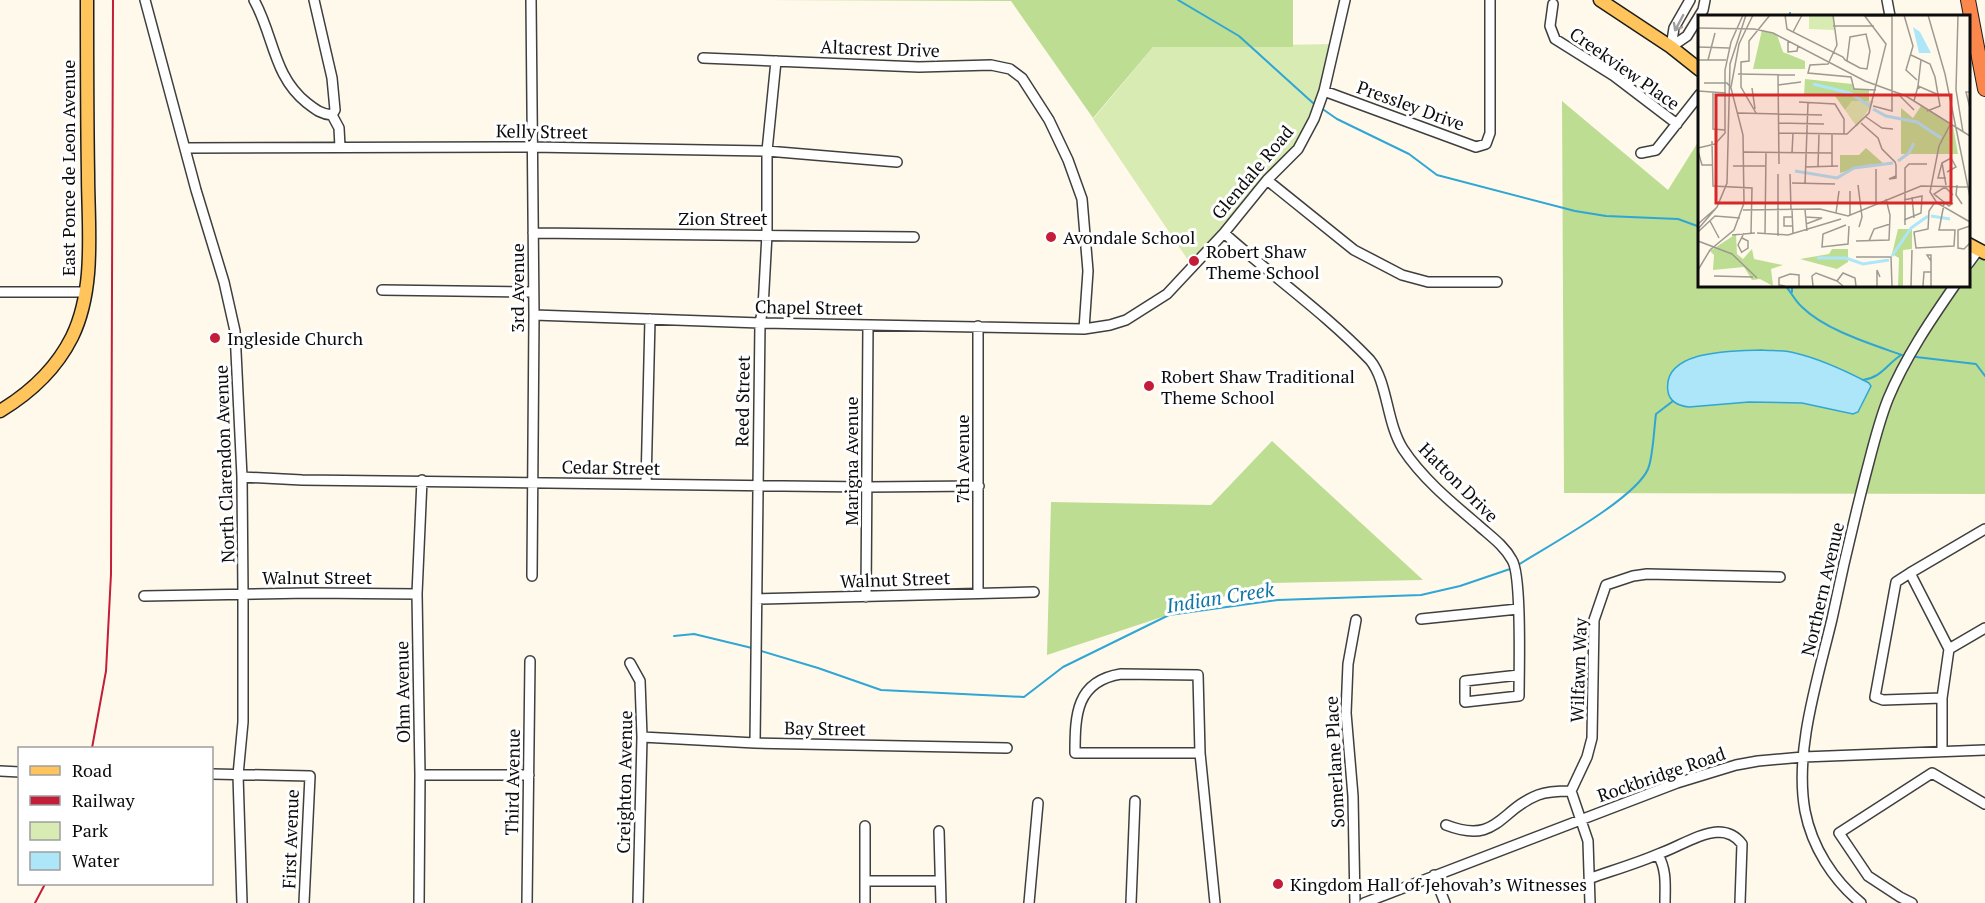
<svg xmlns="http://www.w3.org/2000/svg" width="1985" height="903" viewBox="0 0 1985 903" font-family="'PT Serif',serif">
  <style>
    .green { fill: #d7ebb3 }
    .forest { fill: #bcdd92 }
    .water { fill: #ade6f9; stroke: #30a6d4; stroke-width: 1.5 }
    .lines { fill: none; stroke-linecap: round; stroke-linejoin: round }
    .stream { stroke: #30a6d4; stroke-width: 2 }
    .minor-casing { stroke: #3f3f3f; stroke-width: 12 }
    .major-casing { stroke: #1d1d1d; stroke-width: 15 }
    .highway-casing { stroke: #1d1d1d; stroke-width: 16 }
    .minor { stroke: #fff; stroke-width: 9 }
    .major { stroke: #ffc45b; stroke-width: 12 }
    .highway { stroke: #fc874c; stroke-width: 14 }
    .rail { stroke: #c31d39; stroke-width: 2 }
    .oneway { stroke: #9e9e9e }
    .poi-dot { fill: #c31d39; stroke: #fff; stroke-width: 2 }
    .labels { text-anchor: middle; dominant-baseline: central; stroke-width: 6; stroke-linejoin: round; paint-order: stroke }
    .street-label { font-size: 18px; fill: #0c0c0c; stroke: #fff }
    .poi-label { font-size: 18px; fill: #0c0c0c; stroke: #fff; text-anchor: start }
    .water-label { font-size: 20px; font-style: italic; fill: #0f75a4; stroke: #fff }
    .inset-river { fill: none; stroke: #ade6f9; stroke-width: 3 }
    .inset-road { fill: none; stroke: #9e9a92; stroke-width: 1.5 }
    .view { fill: #d62828; fill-opacity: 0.15; stroke: #d62828; stroke-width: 3 }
    .inset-edge { fill: none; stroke: #0c0c0c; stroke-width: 3 }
  </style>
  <rect width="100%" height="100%" fill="#fff9eb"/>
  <path class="green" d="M1337 44 1320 108 1293 154 1192 266 1093 119 1153 47Z"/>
  <path class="forest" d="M750 0H1293V47H1153L1093 118 1011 1Z
    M1562 101 1668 190 1700 139V285H1968L1969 237 1985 246V494L1564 493Z
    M1272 441 1423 580 1265 583 1047 655 1051 502 1211 505Z"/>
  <path class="water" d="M1762 350C1773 351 1785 350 1795 353 1821 359 1846 371 1869 383L1871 386 1858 412 1853 414 1802 403 1749 402 1689 407C1680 406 1670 402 1668 392 1661 349 1735 351 1762 350Z"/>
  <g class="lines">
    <path class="stream" d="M1178 0 1239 36 1313 103
      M1789 16 1790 13
      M1324 110 1337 119 1409 154 1437 175 1575 211 1606 216 1678 219 1700 227
      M1785 285C1791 292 1795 301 1802 307 1825 330 1871 344 1902 355
      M1792 292V285
      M1916 357 1976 364 1985 376
      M1863 380C1882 377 1886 365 1901 355
      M1518 565C1548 546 1635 499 1648 469 1653 458 1654 428 1656 414L1673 401
      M674 636 694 634 752 648
      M758 650 818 668 881 690 1024 697 1063 667 1169 615 1278 600 1421 595 1460 586 1513 568"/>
    <g class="minor-casing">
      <path id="minor" d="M145 0 196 190 224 282 235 331 242 477 243 594V722L238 775 242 903
        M254 0C274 36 273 76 307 103 316 110 321 114 332 115L339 128 340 147
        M314 0 332 78 335 110 332 115
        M531 0 534 315 532 576
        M1887 0 1890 16
        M1553 4 1550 26 1555 39 1614 76 1677 124
        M1671 47 1687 36 1703 10 1705 0
        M1671 47 1674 28 1690 0
        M703 58 919 67 991 65 1010 69 1022 78 1049 120 1068 160 1082 199 1088 271 1084 329
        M1324 91 1476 147 1486 144 1490 133V0
        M186 148 532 147 767 151 897 162
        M1641 153 1656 150 1700 94
        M1267 180 1354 250 1402 275 1428 282H1497
        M533 233 914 237
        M1224 233C1272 276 1325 313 1370 360 1388 382 1386 422 1403 449 1422 478 1451 502 1477 524 1489 535 1504 545 1512 560 1522 575 1519 673 1519 696L1465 702V681L1519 675
        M1968 264 1979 249
        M382 290 533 292
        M0 292H85
        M534 315 760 323 1084 329 1110 325 1126 320 1167 294 1224 233 1267 180 1298 149 1314 119 1324 91 1345 0
        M978 326V593
        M242 477 302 480 867 487 979 486
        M646 484 650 319
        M1910 573 1896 582 1875 697 1883 700 1942 698
        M144 596 310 593 417 594
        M866 597 868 325
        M757 599 1034 592
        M1421 619 1518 609
        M1949 649 1985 628
        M630 663 640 681 642 737 638 903
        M1121 674 1198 675 1200 753H1075C1075 715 1076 681 1121 674Z
        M642 737 755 743 1007 748
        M755 743 760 323 763 308 767 234V151L776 61
        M1942 751V698L1949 649 1910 573 1985 529
        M1200 753 1215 903
        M0 771 20 772
        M212 774 310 776 304 903
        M420 775H529
        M1446 825C1498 845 1499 810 1538 795 1548 791 1560 791 1571 791
        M865 826V903
        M939 831 941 903
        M1658 855C1667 870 1665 886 1665 903
        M1434 875 1445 903
        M1591 878C1614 870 1638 863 1661 853 1678 847 1699 833 1718 832 1727 832 1736 836 1742 844L1740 903
        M865 881H940
        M419 903 420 775 417 594 422 480
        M527 903 530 661
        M1029 903 1038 803
        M1131 903 1135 801
        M1355 903 1353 796 1346 713 1348 664 1356 620
        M1364 903 1677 783 1736 765 1758 761 1803 757 1985 750
        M1590 903 1588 841 1571 791 1587 757 1592 738 1594 620 1606 585 1633 576 1647 574 1780 577
        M1861 903C1833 880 1812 847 1805 811 1794 751 1818 678 1832 619 1842 571 1853 524 1865 477 1872 451 1878 424 1888 399 1905 358 1930 321 1955 285
        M1912 903 1900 897 1868 876 1839 833 1932 773 1985 804"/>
    </g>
    <g class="major-casing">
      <path id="major" d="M1600 0 1671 47 1700 70
        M1968 244 1985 253
        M0 411C30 393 56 369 72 337 96 288 88 226 88 174 87 116 87 58 87 0"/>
    </g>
    <g class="highway-casing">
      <path id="highway" d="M1968 0 1985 89"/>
    </g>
    <use href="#minor" class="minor"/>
    <use href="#major" class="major"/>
    <use href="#highway" class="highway"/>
    <path class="rail" d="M92 748 106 671 111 574 113 0
      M35 903 45 884"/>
  </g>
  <defs><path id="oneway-shaft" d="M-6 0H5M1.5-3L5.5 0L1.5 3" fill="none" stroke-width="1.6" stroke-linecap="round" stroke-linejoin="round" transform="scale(1.5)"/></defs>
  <use class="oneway" href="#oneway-shaft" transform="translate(1679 23) rotate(118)"/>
  <g class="poi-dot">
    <circle cx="1051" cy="237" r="6"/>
    <circle cx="1194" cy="261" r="6"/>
    <circle cx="215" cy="338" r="6"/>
    <circle cx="1149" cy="386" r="6"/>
    <circle cx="1278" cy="884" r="6"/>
  </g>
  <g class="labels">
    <g class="street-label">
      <text transform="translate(880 48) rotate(2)">Altacrest Drive</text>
      <text transform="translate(1625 68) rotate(35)">Creekview Place</text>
      <text transform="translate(1411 105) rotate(20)">Pressley Drive</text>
      <text transform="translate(542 131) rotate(1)">Kelly Street</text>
      <text transform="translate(68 168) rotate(-90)">East Ponce de Leon Avenue</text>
      <text transform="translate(1252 172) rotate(-50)">Glendale Road</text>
      <text x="723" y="218">Zion Street</text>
      <text transform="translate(517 288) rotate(-90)">3rd Avenue</text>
      <text transform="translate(809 307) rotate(1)">Chapel Street</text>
      <text transform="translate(742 401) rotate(-89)">Reed Street</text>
      <text transform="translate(962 459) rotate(-90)">7th Avenue</text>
      <text transform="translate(851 461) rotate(-90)">Marigna Avenue</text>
      <text transform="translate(224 464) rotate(-92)">North Clarendon Avenue</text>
      <text transform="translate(611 467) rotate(1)">Cedar Street</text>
      <text transform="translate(1459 482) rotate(45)">Hatton Drive</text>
      <text x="317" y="577">Walnut Street</text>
      <text transform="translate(895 579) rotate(-2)">Walnut Street</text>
      <text transform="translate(1822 589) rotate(-77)">Northern Avenue</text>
      <text transform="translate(1578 670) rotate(-88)">Wilfawn Way</text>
      <text transform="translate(402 692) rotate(-91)">Ohm Avenue</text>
      <text transform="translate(825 728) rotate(1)">Bay Street</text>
      <text transform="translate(1334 762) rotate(-93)">Somerlane Place</text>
      <text transform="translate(1661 774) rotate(-19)">Rockbridge Road</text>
      <text transform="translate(512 782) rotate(-89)">Third Avenue</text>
      <text transform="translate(624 782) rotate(-89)">Creighton Avenue</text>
      <text transform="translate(290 839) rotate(-88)">First Avenue</text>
    </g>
    <g class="poi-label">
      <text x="1063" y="237">Avondale School</text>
      <text x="1206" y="251">Robert Shaw<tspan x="1206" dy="21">Theme School</tspan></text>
      <text x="227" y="338">Ingleside Church</text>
      <text x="1161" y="376">Robert Shaw Traditional<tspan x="1161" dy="21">Theme School</tspan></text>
      <text x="1290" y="884">Kingdom Hall of Jehovah’s Witnesses</text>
    </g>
    <g class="water-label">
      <text transform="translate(1220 597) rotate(-9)">Indian Creek</text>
    </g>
  </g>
  <g transform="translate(1698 15)">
    <rect width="272" height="272" fill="#fff9eb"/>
    <path d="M111 0H136V15L111 14ZM154 86H176L159 112 147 95Z" fill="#d7ebb3"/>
    <path d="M64 15 79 20 85 37 107 46V54H55ZM107 64 154 69 155 73 171 75V86H154L147 95 137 81H106ZM223 91 255 111 260 139H203V93L215 103ZM168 133 186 149 168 150 142 158V140H161ZM200 214H214V234L205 235V271H200L201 243 194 239ZM38 219 39 239 45 244 54 234 56 244 85 250 73 254 75 271 62 264 54 265 46 252 15 255 16 240 12 236ZM134 234H150V247L139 254 102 244 131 239Z" fill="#bcdd92"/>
    <path d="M215 12 222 17 233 38H221Z" fill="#ade6f9"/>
    <path class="inset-river" d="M115 69 152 78 172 91M175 94 188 101 219 107 243 123M200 146 211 138 216 128M97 156 139 163 156 153 195 148M233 201 252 204M194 241 213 213 230 201M119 243H148L165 249 191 245"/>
    <path class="inset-road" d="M87 0 89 14 145 42 147 45 149 46 162 53 169 54 172 36 168 19 152 22 149 46M135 0 139 30 130 49 112 50 110 58 153 62 156 74 178 75M206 0 215 31 208 55 219 65M230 0 247 59 272 182M260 0 258 75 265 117M166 1H194M135 11H176M0 13 56 14 75 18 167 66 208 81 272 121M95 17 104 0M90 26V37L99 36 100 31M0 32 31 33M213 40 232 49 237 62 242 91 229 96M0 45H28M10 45 17 18M223 45 220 71 241 80M40 59 97 60M80 59 81 149M80 70 103 67M33 72 41 29 55 0M54 73 57 94M0 76 28 78M15 77V114L27 115M272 77H268L272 93M202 81 216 95M216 86 220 71 221 74M101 87 137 89 146 104V119M175 91 194 96V0M40 98 124 100M58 98 43 72V47L51 46V26L72 0M168 102 184 113 195 114M81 108 126 109M163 108 180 123 184 134 197 147 198 150V163L191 164 198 161M252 110 241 131 232 177 239 188 272 207M81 118 149 119 171 98 188 29 166 0M134 119V151M14 126 15 171 54 173 53 218M0 133 17 129 27 118V55L33 27 45 0M0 136 4 150H14M46 137 134 138M94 138 95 118M244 148 240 163H248M35 151H67M120 151 121 119M107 152 140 151M92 159 93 195M94 168 137 169M107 169 110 88M160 170 164 202 161 212M248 170 244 148 253 143 258 152 249 157M259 170 258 180 264 189M152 176V200M255 180 247 172 236 179 251 191 255 188M214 182 216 203M237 187 231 196 230 214 216 217 218 233 256 231 257 215H241L246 189M178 188V154M45 195 122 194 150 201 223 171 271 172M94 195 95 219M107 195 109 216M138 198 141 176M94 202H86V211H94M107 202 124 203 108 209M206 205 223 198 224 181 206 185M12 206 21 223M0 209 17 194M148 210 125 219 124 232 150 229 151 211M207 210V153L211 149H229M272 211 260 215V233L266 234 272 228M0 214 19 192 29 168 32 49 48 0M0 217 17 201 42 203M59 218 90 220 143 204M67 219 68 137M34 220 57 218M80 221V159M0 226 34 239 59 263M158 226 191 225 192 200 188 184M171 226 176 214 192 209M44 237 50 233V226L44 223M44 238 40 230 46 218M158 242H193L194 271M0 255 12 235 36 215 46 188 45 120 33 73 29 68H6M16 261 55 262M87 271 81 270V263L92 259 101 260V271M115 271 114 261 118 258 139 266M145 271 139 266 145 258 157 263 158 271M179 271V255L182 262M213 271 214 235M225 271 226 257H233M233 271V240H229L233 246"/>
    <path class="view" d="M18 80H253V188H18Z"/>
    <rect width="272" height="272" class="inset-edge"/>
  </g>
  <rect x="18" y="747" width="195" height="138" fill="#ffffff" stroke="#9e9e9e" stroke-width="1.5"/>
  <rect x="30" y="766" width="30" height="9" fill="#ffc45b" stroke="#9e9e9e" stroke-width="1.5"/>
  <text x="72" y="777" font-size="18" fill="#0c0c0c">Road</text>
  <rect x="30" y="796" width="30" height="9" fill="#c31d39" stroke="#9e9e9e" stroke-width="1.5"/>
  <text x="72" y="807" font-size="18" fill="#0c0c0c">Railway</text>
  <rect x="30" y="822" width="30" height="18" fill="#d7ebb3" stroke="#9e9e9e" stroke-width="1.5"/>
  <text x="72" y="837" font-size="18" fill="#0c0c0c">Park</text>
  <rect x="30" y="852" width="30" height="18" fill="#ade6f9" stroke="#9e9e9e" stroke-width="1.5"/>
  <text x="72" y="867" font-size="18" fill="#0c0c0c">Water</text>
</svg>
